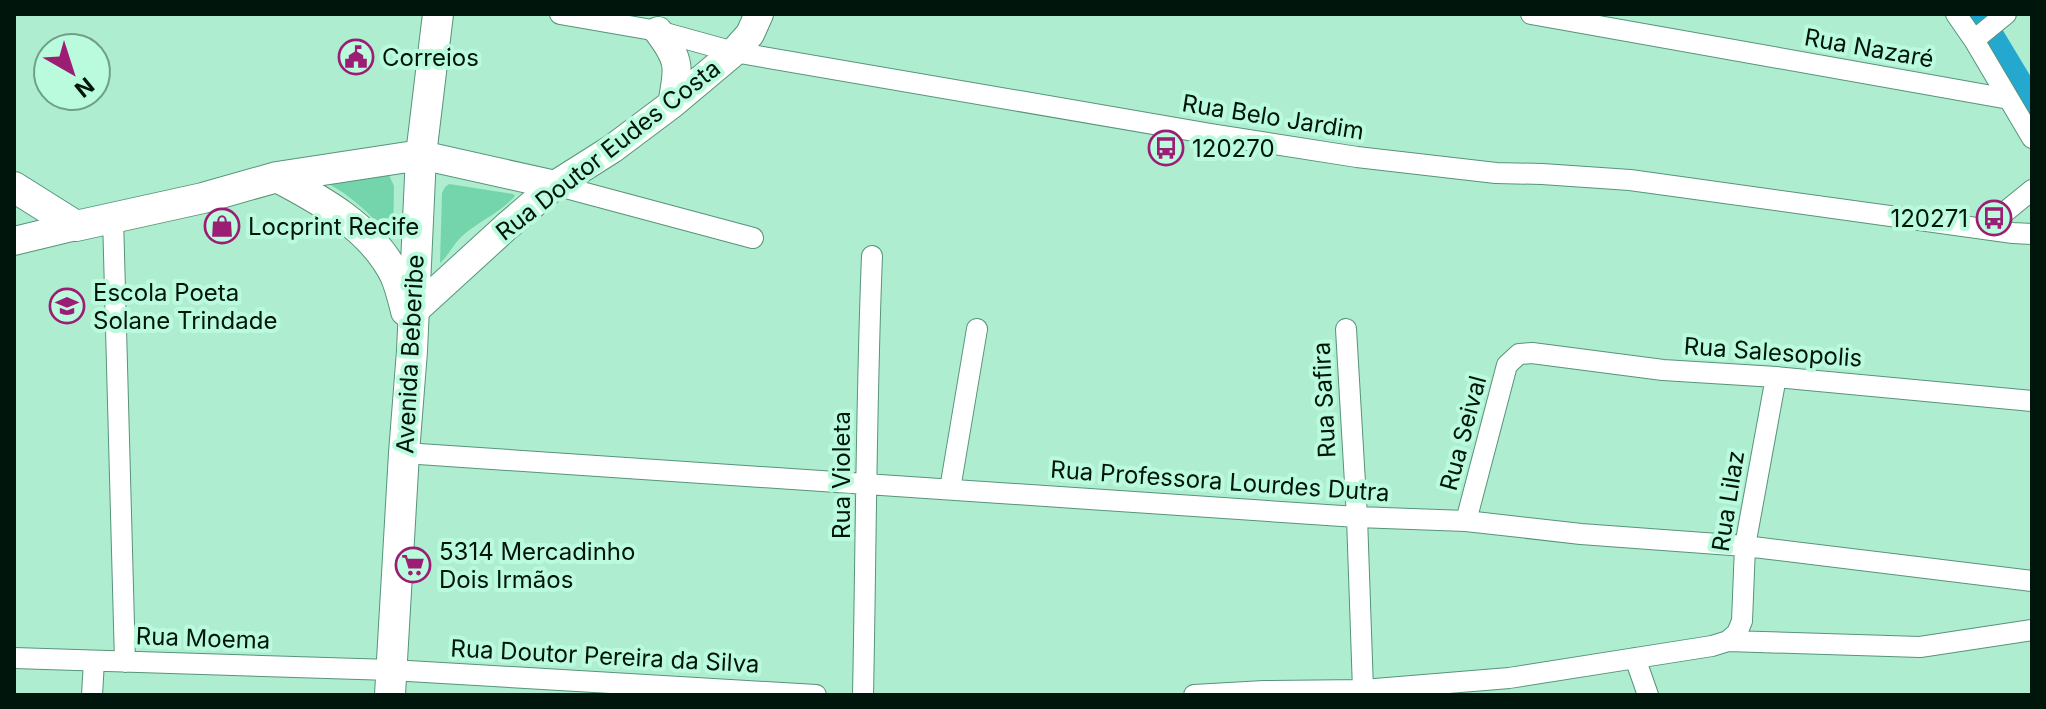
<svg xmlns="http://www.w3.org/2000/svg" width="2046" height="709" viewBox="0 0 2046 709" font-family="Inter,sans-serif">
  <style>
    .green { fill: #74d5ac }
    .lines { fill: none; stroke-linecap: round; stroke-linejoin: round }
    .canal { stroke: #25a8d0; stroke-width: 24 }
    .street-casing { stroke: #579479; stroke-width: 22 }
    .secondary-casing { stroke: #579479; stroke-width: 30 }
    .primary-casing { stroke: #579479; stroke-width: 32 }
    .street { stroke: #fff; stroke-width: 20 }
    .secondary { stroke: #fff; stroke-width: 28 }
    .primary { stroke: #fff; stroke-width: 30 }
    .labels { text-anchor: middle; dominant-baseline: central; stroke-width: 8; stroke-linejoin: round; paint-order: stroke }
    .street-label { font-size: 24px; fill: #00150c; stroke: #bbfbdd }
    .poi-label { font-size: 24px; fill: #00150c; stroke: #bbfbdd; text-anchor: start }
  </style>
  <rect width="100%" height="100%" fill="#aeedd0"/>
  <path class="green" d="M389 175 394 186 393 237 391 239C372 215 351 195 323 181Z
    M449 184 513 194 515 196C500 213 477 222 461 237 453 245 448 256 440 263L442 193 445 187Z"/>
  <g class="lines">
    <path class="canal" d="M1979 14 2032 102"/>
    <g class="street-casing">
      <path id="street" d="M560 14 658 31 734 52 1211 134 1357 157 1496 173 1542 174 1630 180 2013 233 2032 234
        M1531 14 2009 99
        M1956 14 1974 40 2032 138
        M1974 40 2006 14
        M555 185 753 238
        M113 217 125 662
        M1984 229 2032 190
        M1346 329 1357 517 1363 690
        M404 453 1357 517 1466 521 1581 534 1745 546 2032 581
        M950 489 977 329
        M1466 521 1507 365 1519 354 1532 353 1663 370 1776 377 2032 401
        M1728 641 1920 647 2032 630
        M14 658 391 670 816 695
        M1635 658 1648 695
        M92 695 94 661
        M863 695C866 549 866 402 872 256
        M1194 695 1264 691 1363 690 1509 678 1712 646 1728 641 1737 633 1742 621 1745 546 1776 377"/>
    </g>
    <g class="secondary-casing">
      <path id="secondary" d="M658 31C681 61 679 68 672 104
        M421 155 555 185
        M14 241 76 226
        M413 312 506 227 555 185 612 149 672 104 734 52 750 34 759 14"/>
    </g>
    <g class="primary-casing">
      <path id="primary" d="M277 177C321 200 372 228 395 275 400 286 403 299 406 311
        M14 187 76 226 203 198 277 177 421 155
        M390 695 404 453 412 351 421 155 438 14"/>
    </g>
    <use href="#street" class="street"/>
    <use href="#secondary" class="secondary"/>
    <use href="#primary" class="primary"/>
  </g>
  <defs>
    <g id="civic-ring" transform="scale(1.8)"><circle r="9.5" fill="#bbfbdd" stroke="#9c1e74" stroke-width="1.5"/><path d="M-.6-6.5H3V-4.5H.6V-3L4-1V1h2V6H-6V1h2V-1L-.6-3ZM-1.2 2.5V6h2.4V2.5Z" fill="#9c1e74"/></g>
    <g id="bus-ring" transform="scale(1.8)"><circle r="9.5" fill="#bbfbdd" stroke="#9c1e74" stroke-width="1.5"/><path d="M-5-6H5V4H4V6H2V4H-2V6H-4V4H-5ZM-3.5-4V0h7V-4ZM-3.5 1.2v1.5H-2V1.2ZM2 1.2v1.5H3.5V1.2Z" fill="#9c1e74"/></g>
    <g id="shop-ring" transform="scale(1.8)"><circle r="9.5" fill="#bbfbdd" stroke="#9c1e74" stroke-width="1.5"/><path d="M-5-2.5h2.3a2.7 3.5 0 0 1 5.4 0H5L5.5 6h-11ZM-1.5-2.5h3a1.5 2.3 0 0 0-3 0Z" fill="#9c1e74"/></g>
    <g id="school-ring" transform="scale(1.8)"><circle r="9.5" fill="#bbfbdd" stroke="#9c1e74" stroke-width="1.5"/><path d="M0-5L7-2L0 1L-7-2ZM-4 1L0 2.5L4 1V4Q0 6-4 4Z" fill="#9c1e74"/></g>
    <g id="supermarket-ring" transform="scale(1.8)"><circle r="9.5" fill="#bbfbdd" stroke="#9c1e74" stroke-width="1.5"/><path d="M-6-5.5h2.5l.6 2H6L4.5 2H-2.5L-4.4-4H-6ZM-1.5 3.2a1.3 1.3 0 1 0 .1 0ZM3 3.2a1.3 1.3 0 1 0 .1 0Z" fill="#9c1e74"/></g>
  </defs>
  <g fill-rule="evenodd">
    <use href="#civic-ring" x="356" y="57"/>
    <use href="#bus-ring" x="1166" y="148"/>
    <use href="#bus-ring" x="1994" y="218"/>
    <use href="#shop-ring" x="222" y="226"/>
    <use href="#school-ring" x="67" y="306"/>
    <use href="#supermarket-ring" x="413" y="565"/>
  </g>
  <g class="labels">
    <g class="street-label">
      <text transform="translate(1869 48) rotate(10)">Rua Nazaré</text>
      <text transform="translate(1273 117) rotate(9)">Rua Belo Jardim</text>
      <text transform="translate(608 150) rotate(-38)">Rua Doutor Eudes Costa</text>
      <text transform="translate(1773 352) rotate(4)">Rua Salesopolis</text>
      <text transform="translate(410 354) rotate(-87)">Avenida Beberibe</text>
      <text transform="translate(1324 400) rotate(-93)">Rua Safira</text>
      <text transform="translate(1463 433) rotate(-75)">Rua Seival</text>
      <text transform="translate(841 475) rotate(-90)">Rua Violeta</text>
      <text transform="translate(1220 481) rotate(4)">Rua Professora Lourdes Dutra</text>
      <text transform="translate(1728 501) rotate(-81)">Rua Lilaz</text>
      <text transform="translate(203 638) rotate(2)">Rua Moema</text>
      <text transform="translate(605 656) rotate(3)">Rua Doutor Pereira da Silva</text>
    </g>
    <g class="poi-label">
      <text x="382" y="57">Correios</text>
      <text x="1192" y="148">120270</text>
      <text x="1968" y="218" text-anchor="end">120271</text>
      <text x="248" y="226">Locprint Recife</text>
      <text x="93" y="292">Escola Poeta<tspan x="93" dy="28">Solane Trindade</tspan></text>
      <text x="439" y="551">5314 Mercadinho<tspan x="439" dy="28">Dois Irmãos</tspan></text>
    </g>
  </g>
  <rect width="2046" height="709" fill="none" stroke="#00150c" stroke-width="32"/>
  <g transform="translate(72 72) rotate(141)"><circle r="38" fill="#bbfbdd" stroke="#709f89" stroke-width="2"/>
  <path d="M0-6L14 30L0 20L-14 30Z" fill="#9c1e74"/>
  <text y="-12" font-size="22" font-weight="bold" text-anchor="middle" fill="#00150c">N</text>
  </g>
</svg>
